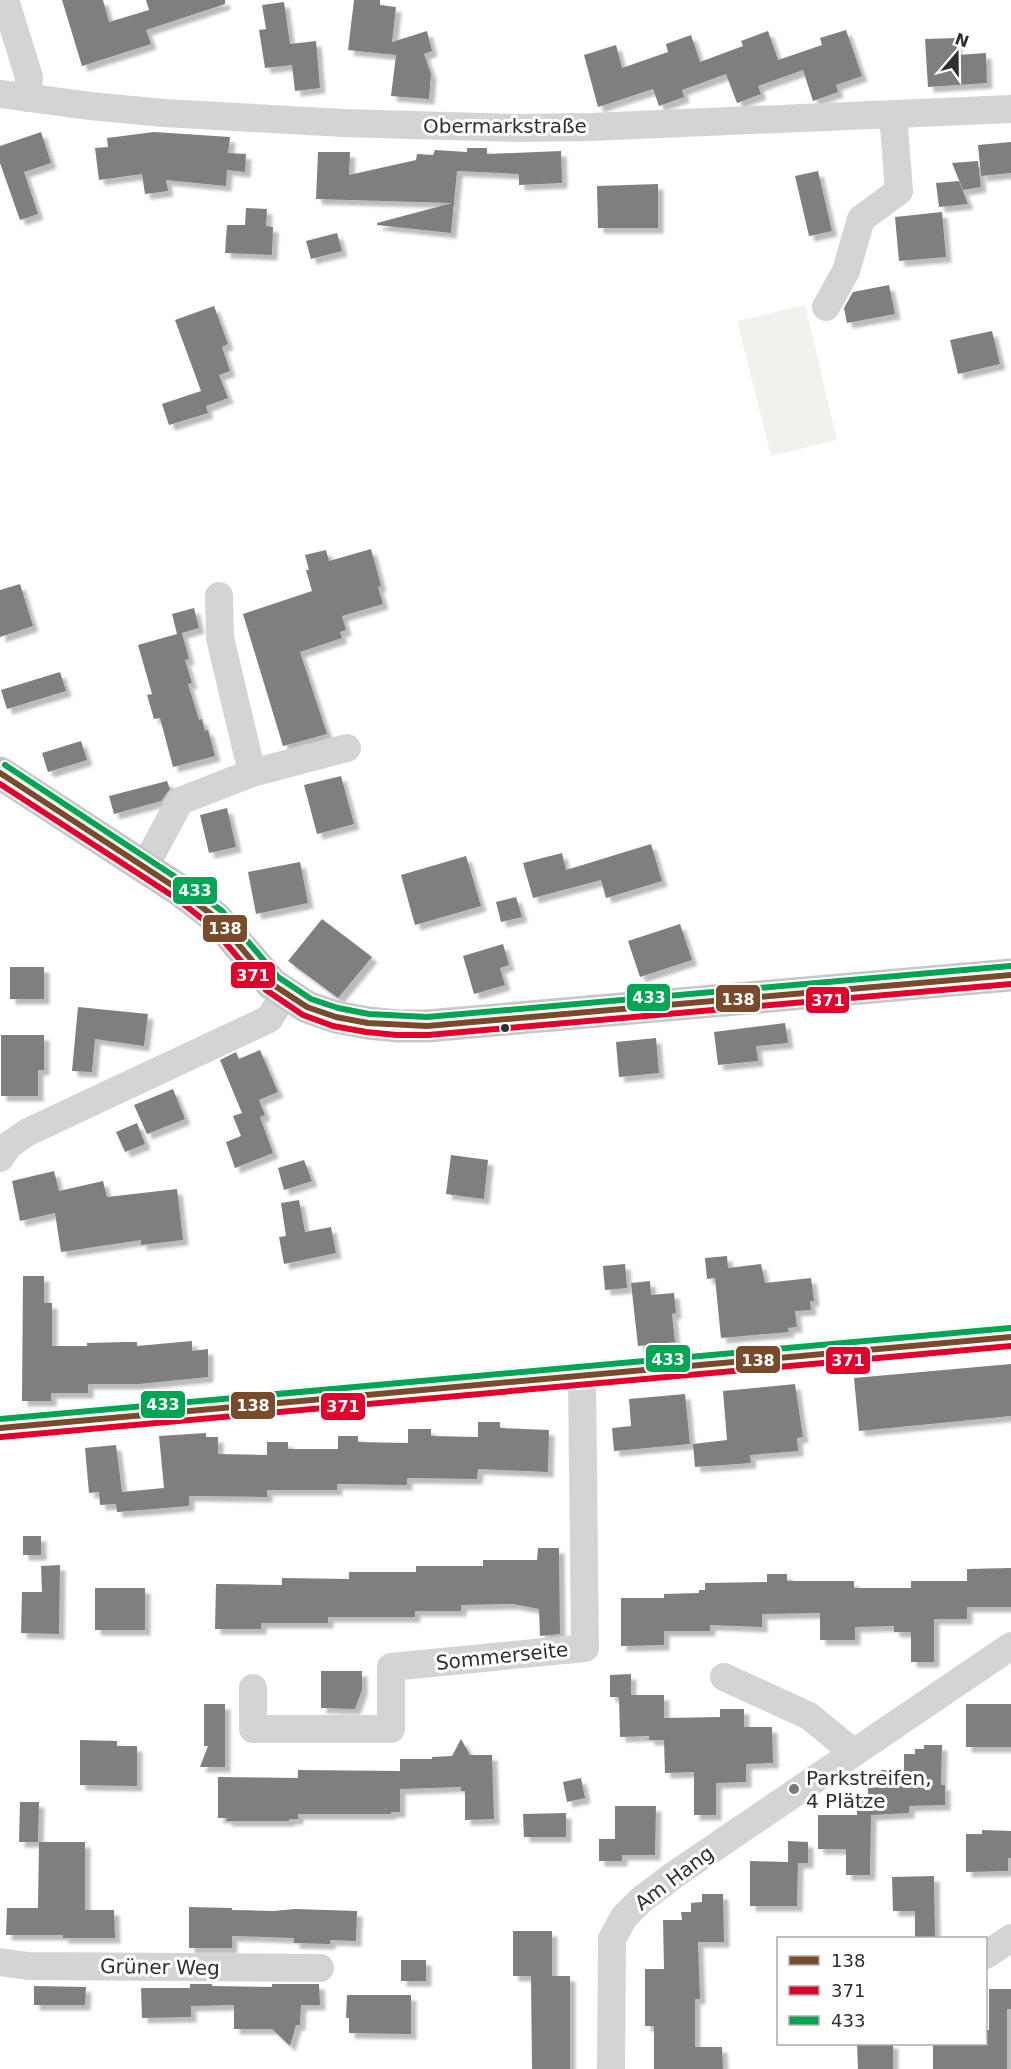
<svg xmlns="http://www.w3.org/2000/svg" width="1011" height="2069" viewBox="0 0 1011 2069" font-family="'DejaVu Sans',sans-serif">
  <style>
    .green { fill: #f0f3ed }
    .building { fill: #7f7f7f; filter: url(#shadow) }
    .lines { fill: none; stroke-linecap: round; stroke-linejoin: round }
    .minor { stroke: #d4d4d4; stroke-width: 28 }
    .major { stroke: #c7c7c7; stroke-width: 33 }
    .bus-1-casing { stroke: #fff; stroke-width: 10 }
    .bus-2-casing { stroke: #fff; stroke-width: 10 }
    .bus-3-casing { stroke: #fff; stroke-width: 10 }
    .bus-1 { stroke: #7a4b2a; stroke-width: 6 }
    .bus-2 { stroke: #e4002b; stroke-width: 6 }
    .bus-3 { stroke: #00a651; stroke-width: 6 }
    .bus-dot { fill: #2f2f2f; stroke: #fff; stroke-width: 2 }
    .poi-dot { fill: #787878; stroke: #fff; stroke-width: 2 }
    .labels { text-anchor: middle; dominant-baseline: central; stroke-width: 6; stroke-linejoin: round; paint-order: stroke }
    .street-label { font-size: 20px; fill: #2f2f2f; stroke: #fff }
    .poi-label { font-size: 20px; fill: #2f2f2f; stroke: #fff; text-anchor: start }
    .line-badge { stroke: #fff; stroke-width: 2 }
    .badge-label { font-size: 16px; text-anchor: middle; font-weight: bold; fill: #fff }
  </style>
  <defs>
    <filter id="shadow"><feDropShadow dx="5.5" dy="5.5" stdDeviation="1.5" flood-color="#0004"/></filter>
  </defs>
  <rect width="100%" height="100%" fill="#fff"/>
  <path class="green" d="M805 305 837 440 771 456 737 321Z"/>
  <path class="building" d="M62 0H103L109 22 149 10 146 0H225V4L146 30 151 44 82 66Z
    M354 0H380V5L396 7 392 42 427 31 432 51 424 54 431 74 429 99 391 96 396 55 348 50Z
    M284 2 290 44 316 41 320 88 295 91 292 65 265 68 259 30 266 29 262 5Z
    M846 30 862 76 836 85 838 92 813 101 803 70 758 86 761 94 737 103 726 74 682 90 684 97 659 106 653 89 598 107 584 55 616 45 622 68 668 52 666 44 691 35 700 62 743 46 741 41 768 31 778 60 822 45 820 38Z
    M956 38 957 55 986 53 987 83 928 87 925 39Z
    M41 132 51 163 24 172 38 214 20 220 0 163V146Z
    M154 132 230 137 228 153 246 154 245 172 227 170 226 186 166 180 168 191 145 194 142 174 99 180 95 148 108 147 107 138Z
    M1011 142V173L981 176 978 145Z
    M467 148H487V154L561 151 562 183 519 185V174L457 171 451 233 377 225V223L452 203 316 199 318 152H350L349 175 416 160 417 154 433 155 435 150 467 152Z
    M978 161 981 187 963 190 952 163Z
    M818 171 832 231 809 236 795 176Z
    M959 181 968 204 939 207 936 183Z
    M658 184V228H598L597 186Z
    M246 208 267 209 266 226 273 227 272 255 225 253 227 225H245Z
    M942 212 946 257 899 261 895 217Z
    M337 233 342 251 311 259 306 241Z
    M889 285 895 314 847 323 844 308 853 292Z
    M214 306 228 344 222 347 230 371 219 375 228 398 206 406 208 413 169 425 162 404 201 391 175 320Z
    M992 331 1000 364 958 374 950 340Z
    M371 549 381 586 378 587 383 604 342 616 346 630 340 632 342 638 300 652 327 734 283 746 243 614 312 591 306 570H309L305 555 326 550 329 561Z
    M20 584 33 626 0 637V590Z
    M194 608 199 628 182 633 189 659 185 660 192 683 188 684 199 720 202 719 205 731 208 730 215 756 173 767 160 718 154 719 147 695 152 694 138 645 177 634 172 614Z
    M60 672 66 691 7 709 1 690Z
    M81 741 87 760 48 772 42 753Z
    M341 776 354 824 317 834 304 785Z
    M167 781 170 789 161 801 114 814 109 796Z
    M227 808 236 847 209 853 200 815Z
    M651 844 662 881 606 898 601 880 533 898 523 863 562 853 566 870Z
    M466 856 481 906 415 925 401 875Z
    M300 862 308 903 256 914 248 872Z
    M516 897 522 917 501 922 496 902Z
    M322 919 372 957 338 998 288 961Z
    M680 924 692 960 640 977 628 941Z
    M503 944 509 965 500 968 505 985 474 994 463 956Z
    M10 967H44V999H10Z
    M78 1007 148 1014 144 1046 95 1039 92 1072 72 1071Z
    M785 1023 788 1043 756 1046 758 1061 718 1065 714 1032Z
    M1 1035H44V1070H38V1096H1Z
    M656 1038 659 1073 619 1077 616 1042Z
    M260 1050 278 1092 259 1100 265 1115 260 1117 273 1153 235 1168 226 1142 241 1136 233 1116 242 1113 220 1060 236 1052 239 1059Z
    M173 1089 185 1119 147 1134 134 1105Z
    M137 1123 145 1144 125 1152 116 1132Z
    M451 1155 488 1160 484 1199 446 1194Z
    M304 1160 312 1181 284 1190 278 1168Z
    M54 1171 59 1191 103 1181 107 1197 177 1189 183 1240 141 1245V1240L61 1252 55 1213 20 1221 12 1181Z
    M299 1200 305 1232 331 1227 336 1253 284 1264 279 1237 286 1236 281 1203Z
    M727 1256 728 1268 761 1264 765 1283 811 1278 814 1301H810L811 1310 795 1311 797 1327 788 1328 789 1332 721 1338 715 1278 707 1279 705 1258Z
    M625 1264 627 1288 605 1290 603 1266Z
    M23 1276H44V1303H52V1346H87V1343L126 1342H137V1346L192 1341V1351L208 1349V1377L139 1384H88V1393H51V1401H22Z
    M650 1281 651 1295 674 1293 676 1313 672 1314 675 1342 638 1346 631 1283Z
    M1011 1364V1416L859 1431 854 1378Z
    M795 1384 803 1437 797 1438 798 1451 750 1455 751 1463 695 1467 693 1444 727 1440 723 1391Z
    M685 1394 690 1444 614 1451 612 1428 631 1426 629 1399Z
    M478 1422H500V1428L549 1430 548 1472 478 1469 477 1479 407 1478V1485L337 1484V1490H267V1497L189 1496V1506L117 1512 116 1504 100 1505 99 1492 89 1493 85 1448 116 1445 122 1492 164 1488 159 1436 206 1433V1437H218V1454L267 1455V1442H288V1449H338V1436H358V1442L408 1443V1429H431V1436L478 1437Z
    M23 1536H41V1555H23Z
    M538 1548H559L560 1634 540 1636 539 1609 513 1604 461 1605V1611H415V1617H328V1623H261V1629H215L216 1584 282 1585V1578L349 1579V1572H416V1566H483V1560H537Z
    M60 1565 59 1634 21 1633 22 1592H42L41 1566Z
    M1011 1568V1607H967V1619H934V1662H911V1632H894V1626L855 1627V1640H820V1613L762 1614V1627L710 1625V1631H664V1645L621 1646V1598H664V1594L699 1593V1590H705V1583L767 1582V1574H787V1581H854V1588H911V1581H967V1569Z
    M95 1588H145V1630H95Z
    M321 1671H362V1690L355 1709 321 1708Z
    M631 1674V1695H664V1718L720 1717V1709H744V1727H772L773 1763 746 1764V1782L716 1783V1815H694V1772L665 1773 664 1740H649V1736L620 1737 619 1697H610V1675Z
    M204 1704H225V1767H200L208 1746H204Z
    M966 1704H1011V1747H966Z
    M461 1739 470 1755H492L494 1819 465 1820V1791H461V1787L400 1789V1812H391V1814H298V1819H289V1821H226L227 1818H218V1777L298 1778V1770L400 1771V1759H432V1757L452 1756Z
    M80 1740 117 1741V1746H137V1786L80 1785Z
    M924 1745H942L941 1785H945V1805L909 1806V1813L871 1815 870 1875H846V1849H818V1815H857V1794H868V1788L881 1787V1770H904V1754H915V1749H924Z
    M581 1778 585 1798 567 1802 563 1782Z
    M20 1802H39L38 1842H19Z
    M615 1806H656L655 1855H622V1861H599V1839H615Z
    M566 1813V1837H524L523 1814Z
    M982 1830 1011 1831V1858H1008V1871L966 1872V1834H982Z
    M788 1841 808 1842V1863H798L797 1906H750V1861L788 1862Z
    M39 1842H85V1910H114L115 1938H63V1935H6L7 1908H38Z
    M934 1876 935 1938H915V1911H893L892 1877Z
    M702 1894H723L724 1942H698L700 1999H695V2047H722L723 2069H654V2026H645V1969H664L663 1920H682L681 1912H691V1903L702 1902Z
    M189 1907 232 1908V1910L274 1911 295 1909 357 1911 356 1941 330 1940V1944L294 1943V1938L232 1936V1948H189Z
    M513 1931H552V1976H570V2069H532L531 1976H513Z
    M401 1960H426V1981H401Z
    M190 1984H212V1986L272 1987V1984H319L320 2005H301L300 2025H296L290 2046 272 2029H234V2005L191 2006V2017L142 2018 141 1988H190Z
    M34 1986 86 1987 85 2005H34Z
    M989 1989H1011V2009H1007V2069H933V2045L986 2043V2030H989Z
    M347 1995H411V2034L349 2033V2018H346Z
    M857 2043H893V2069H858Z"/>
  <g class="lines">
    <path class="minor" d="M5 0 29 77 27 98
      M0 94 90 106 164 113 343 123 515 128 591 127 1011 109
      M826 307 846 271 861 219 899 191 893 114
      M219 596 220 638 252 773
      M145 866 180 801 252 773 347 748
      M0 1158 9 1145 28 1132 269 1019 285 994
      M0 1428 1011 1337
      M724 1677 809 1716 853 1752
      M253 1688V1729H391V1667L585 1648 582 1377
      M986 1955 1011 1938
      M0 1962 28 1966 320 1968
      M611 2069 612 1939 624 1917 641 1900 674 1875 1011 1646"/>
    <path class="major" d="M0 773 181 891 216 918 272 984 307 1007 336 1017 368 1023 398 1026H427L1011 975"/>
    <g class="bus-1-casing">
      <path id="bus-1" d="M0 773 181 891 216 918 272 984 307 1007 336 1017 368 1023 427 1026 1011 975
        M0 1428 1011 1337"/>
    </g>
    <g class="bus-2-casing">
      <path id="bus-2" d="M0 784 176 898 210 925 266 990 303 1015 333 1026 366 1032 397 1035H428L1011 984
        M1 1437 1011 1346"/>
    </g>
    <g class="bus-3-casing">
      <path id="bus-3" d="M5 765 186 884 222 911 278 977 311 999 338 1008 369 1014 427 1017 1010 966
        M0 1419 1010 1328"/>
    </g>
    <use href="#bus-1" class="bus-1"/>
    <use href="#bus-2" class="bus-2"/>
    <use href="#bus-3" class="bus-3"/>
  </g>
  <circle class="bus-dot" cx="505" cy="1028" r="5"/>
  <circle class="poi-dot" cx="794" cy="1789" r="6"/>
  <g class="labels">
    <g class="street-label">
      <text x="505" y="126">Obermarkstraße</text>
      <text transform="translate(502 1656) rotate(-6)">Sommerseite</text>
      <text transform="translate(674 1878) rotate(-37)">Am Hang</text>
      <text transform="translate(160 1967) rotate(1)">Grüner Weg</text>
    </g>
    <g class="poi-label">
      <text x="806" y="1778">Parkstreifen,<tspan x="806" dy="23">4 Plätze</tspan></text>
    </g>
  </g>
  <g class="line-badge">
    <rect x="172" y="876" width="46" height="29" rx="6" fill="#00a651"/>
    <rect x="202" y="914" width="46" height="29" rx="6" fill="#7a4b2a"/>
    <rect x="230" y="961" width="46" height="28" rx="6" fill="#e4002b"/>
    <rect x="626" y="983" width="45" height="29" rx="6" fill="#00a651"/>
    <rect x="715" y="984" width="46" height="29" rx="6" fill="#7a4b2a"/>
    <rect x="805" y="986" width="45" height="28" rx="6" fill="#e4002b"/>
    <rect x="645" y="1344" width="46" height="29" rx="6" fill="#00a651"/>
    <rect x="735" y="1345" width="46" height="29" rx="6" fill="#7a4b2a"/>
    <rect x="825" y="1346" width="46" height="29" rx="6" fill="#e4002b"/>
    <rect x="140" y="1390" width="46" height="29" rx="6" fill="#00a651"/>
    <rect x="230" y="1391" width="46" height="29" rx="6" fill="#7a4b2a"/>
    <rect x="320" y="1392" width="46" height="29" rx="6" fill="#e4002b"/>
  </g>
  <g class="badge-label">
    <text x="195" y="896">433</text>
    <text x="225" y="934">138</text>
    <text x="253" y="981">371</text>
    <text x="649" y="1003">433</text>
    <text x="738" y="1005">138</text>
    <text x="828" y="1006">371</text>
    <text x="668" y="1365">433</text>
    <text x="758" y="1366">138</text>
    <text x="848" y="1366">371</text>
    <text x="163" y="1410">433</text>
    <text x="253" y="1411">138</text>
    <text x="343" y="1412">371</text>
  </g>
  <rect x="777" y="1937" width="210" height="108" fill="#ffffff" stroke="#acacac" stroke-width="1.5"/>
  <rect x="789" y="1956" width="30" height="9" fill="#7a4b2a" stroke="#acacac" stroke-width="1.5"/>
  <text x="831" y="1967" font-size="18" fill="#2f2f2f">138</text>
  <rect x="789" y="1986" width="30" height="9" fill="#e4002b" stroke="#acacac" stroke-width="1.5"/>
  <text x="831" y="1997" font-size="18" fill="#2f2f2f">371</text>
  <rect x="789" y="2016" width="30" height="9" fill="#00a651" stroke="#acacac" stroke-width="1.5"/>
  <text x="831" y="2027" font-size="18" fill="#2f2f2f">433</text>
  <g transform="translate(957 54) rotate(20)" stroke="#ffffff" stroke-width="4.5" paint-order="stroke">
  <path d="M0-4.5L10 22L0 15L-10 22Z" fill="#2f2f2f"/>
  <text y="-9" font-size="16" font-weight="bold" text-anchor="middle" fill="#2f2f2f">N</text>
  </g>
</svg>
